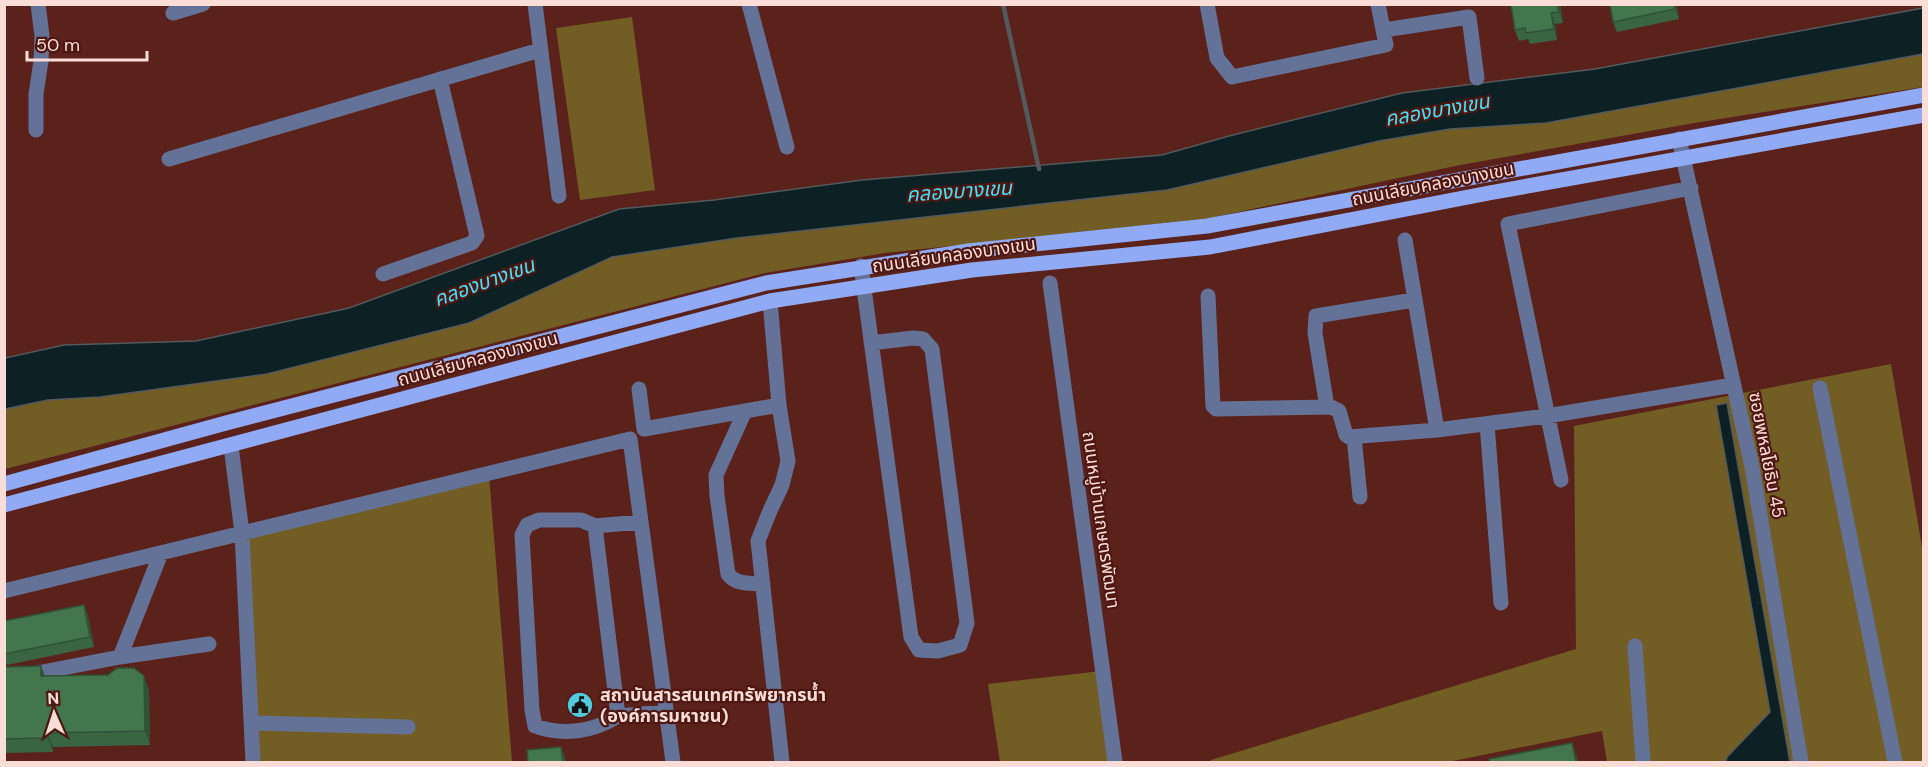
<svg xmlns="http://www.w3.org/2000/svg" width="1928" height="767" viewBox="0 0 1928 767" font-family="'DM Sans','Noto Sans Thai',sans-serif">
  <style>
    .green { fill: #725d25 }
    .water { fill: #0d2125; stroke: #54595b; stroke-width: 1.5 }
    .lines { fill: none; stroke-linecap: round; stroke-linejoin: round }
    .stream { stroke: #54595b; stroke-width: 4.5 }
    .minor { stroke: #647297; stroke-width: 15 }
    .major { stroke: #90aaf6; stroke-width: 15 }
    .wall { fill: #3a6542 }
    .shaded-wall { fill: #2f5336 }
    .building { fill: #43764d; stroke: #2f5336; stroke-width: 1.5 }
    .labels { text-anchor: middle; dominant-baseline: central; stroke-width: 4.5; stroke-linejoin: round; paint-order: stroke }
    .street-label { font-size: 18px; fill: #fbddd8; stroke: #4f1712 }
    .poi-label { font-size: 18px; font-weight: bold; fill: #fbddd8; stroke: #4f1712; text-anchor: start }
    .water-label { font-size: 20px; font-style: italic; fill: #41e3fa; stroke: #4f1712 }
  </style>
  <rect width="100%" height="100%" fill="#5b221c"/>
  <path class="green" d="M632 17 655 190 580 200 556 28Z
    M1923 54V87L1694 123 1455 166 1210 218 885 253 765 273 5 469V409L48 400 100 397 267 374 469 323 612 257 737 238 1167 190 1379 141 1450 129 1546 123Z
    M1891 364 1923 553V762H1607L1602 731 1448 762H1211V760L1576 649 1574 426Z
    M489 475 512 762H258L246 532Z
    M1101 671 1112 762H1000L988 684Z"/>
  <path class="water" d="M1923 8V54L1546 123 1450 129 1379 141 1167 190 737 238 612 257 469 323 267 374 100 397 48 400 5 409V358L64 345 196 341 349 308 619 209 714 200 862 180 1162 155 1229 136 1402 93 1595 69Z
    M1727 403 1790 762H1725L1728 756 1770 712 1716 405Z"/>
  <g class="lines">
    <path class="stream" d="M1003 4 1039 169"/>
    <path class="minor" d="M535 4 559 196
      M749 4 787 147
      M1207 4 1217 58 1232 77 1386 45 1378 4
      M173 13 203 4
      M1384 30 1469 17 1477 78
      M36 130V94L41 61 42 36 38 4
      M1679 139 1752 467 1801 762
      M169 159 540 50
      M1405 240 1437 430
      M861 266 911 637 919 650 938 651 960 645 967 623 932 349 923 339 913 338 871 343
      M383 274 472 243 477 236 440 79
      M1050 283 1115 762
      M1208 296 1213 406 1216 409 1331 407 1339 411 1346 435 1349 437 1437 430 1547 416 1733 385
      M770 301 779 405 788 461 782 485 769 513 758 541 782 762
      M1820 388 1895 762
      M639 389 644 429 779 405
      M1327 407 1315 333 1316 316 1414 300
      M745 411 716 475 717 496 728 574C736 585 750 583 763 584
      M1487 424 1501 603
      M1354 437 1360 497
      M231 446 242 533 253 762
      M1561 480 1508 224 1691 188
      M640 522 595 526 618 716 666 712
      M595 526 581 520H539L527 525 522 535 532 710 535 726C563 736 593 732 618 716
      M4 591 630 439 673 762
      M1635 646 1643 762
      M120 657 161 553
      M32 674 120 657 209 644
      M251 723 408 727"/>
    <path class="major" d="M4 484 226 423 766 283 968 251 1207 226 1924 95
      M4 505 770 301 972 270 1210 247 1489 193 1924 115"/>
  </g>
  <path class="wall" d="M1511 4H1560L1563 23 1555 24 1557 40 1530 44 1528 39 1519 41 1515 30Z
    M1610 4H1676L1679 19 1617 32 1613 22Z
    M84 605 88 616 94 647 7 665 4 659V621Z
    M41 666 45 676 149 690 150 745 53 747V752L4 753V667Z"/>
  <path class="shaded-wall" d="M1557 4H1560L1563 23 1559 12Z
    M1674 4H1676L1679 19 1675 9Z
    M1551 13 1555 24 1557 40 1554 29Z
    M84 605 88 616 94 647 90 637Z
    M41 666 46 680 41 676Z
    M144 676 149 690 150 745 145 731Z
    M48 733 53 747V752L48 738Z
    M1572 743 1577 757 1578 762H1576Z
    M561 747 565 757 566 762H563Z"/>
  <path class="building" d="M1511 4H1557L1559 12 1551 13 1554 29 1526 33 1525 28 1515 30Z
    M1610 4H1674L1675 9 1613 22Z
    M84 605 90 637 4 654V621Z
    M41 666V676L108 675 117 668H134L144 676 145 731 48 733V738L4 739V667Z
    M1572 743 1576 762H1490L1489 759Z
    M561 747 563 762H528L527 750Z"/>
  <defs>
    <g id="civic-disc" transform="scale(1.35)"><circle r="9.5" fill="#53cadc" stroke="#4f1712"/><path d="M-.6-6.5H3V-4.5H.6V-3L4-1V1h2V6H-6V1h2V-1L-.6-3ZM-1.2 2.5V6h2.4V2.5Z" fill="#111"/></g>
  </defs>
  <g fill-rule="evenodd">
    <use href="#civic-disc" x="580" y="705"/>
  </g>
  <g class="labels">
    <g class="street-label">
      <text transform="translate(1433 184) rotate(-11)">ถนนเลียบคลองบางเขน</text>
      <text transform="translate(954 255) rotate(-8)">ถนนเลียบคลองบางเขน</text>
      <text transform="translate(478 359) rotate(-15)">ถนนเลียบคลองบางเขน</text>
      <text transform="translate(1767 455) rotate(79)">ซอยพหลโยธิน 45</text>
      <text transform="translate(1101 520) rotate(82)">ถนนหมู่บ้านเกษตรพัฒนา</text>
    </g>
    <g class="poi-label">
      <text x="600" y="695">สถาบันสารสนเทศทรัพยากรน้ำ<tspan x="600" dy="21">(องค์การมหาชน)</tspan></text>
    </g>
    <g class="water-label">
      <text transform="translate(1437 110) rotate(-10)">คลองบางเขน</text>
      <text transform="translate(959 191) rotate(-4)">คลองบางเขน</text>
      <text transform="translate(484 282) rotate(-20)">คลองบางเขน</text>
    </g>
  </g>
  <rect width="1928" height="767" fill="none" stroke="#fbddd8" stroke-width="12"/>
  <g transform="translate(54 713) rotate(357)" stroke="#4f1712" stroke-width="4.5" paint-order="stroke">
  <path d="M0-4.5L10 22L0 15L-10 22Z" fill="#fbddd8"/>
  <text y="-9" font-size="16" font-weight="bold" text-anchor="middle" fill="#fbddd8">N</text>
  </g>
  <path d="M27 51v9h120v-9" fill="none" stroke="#fbddd8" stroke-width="3"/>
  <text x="36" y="51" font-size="18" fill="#fbddd8" stroke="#4f1712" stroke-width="4.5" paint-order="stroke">50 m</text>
</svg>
